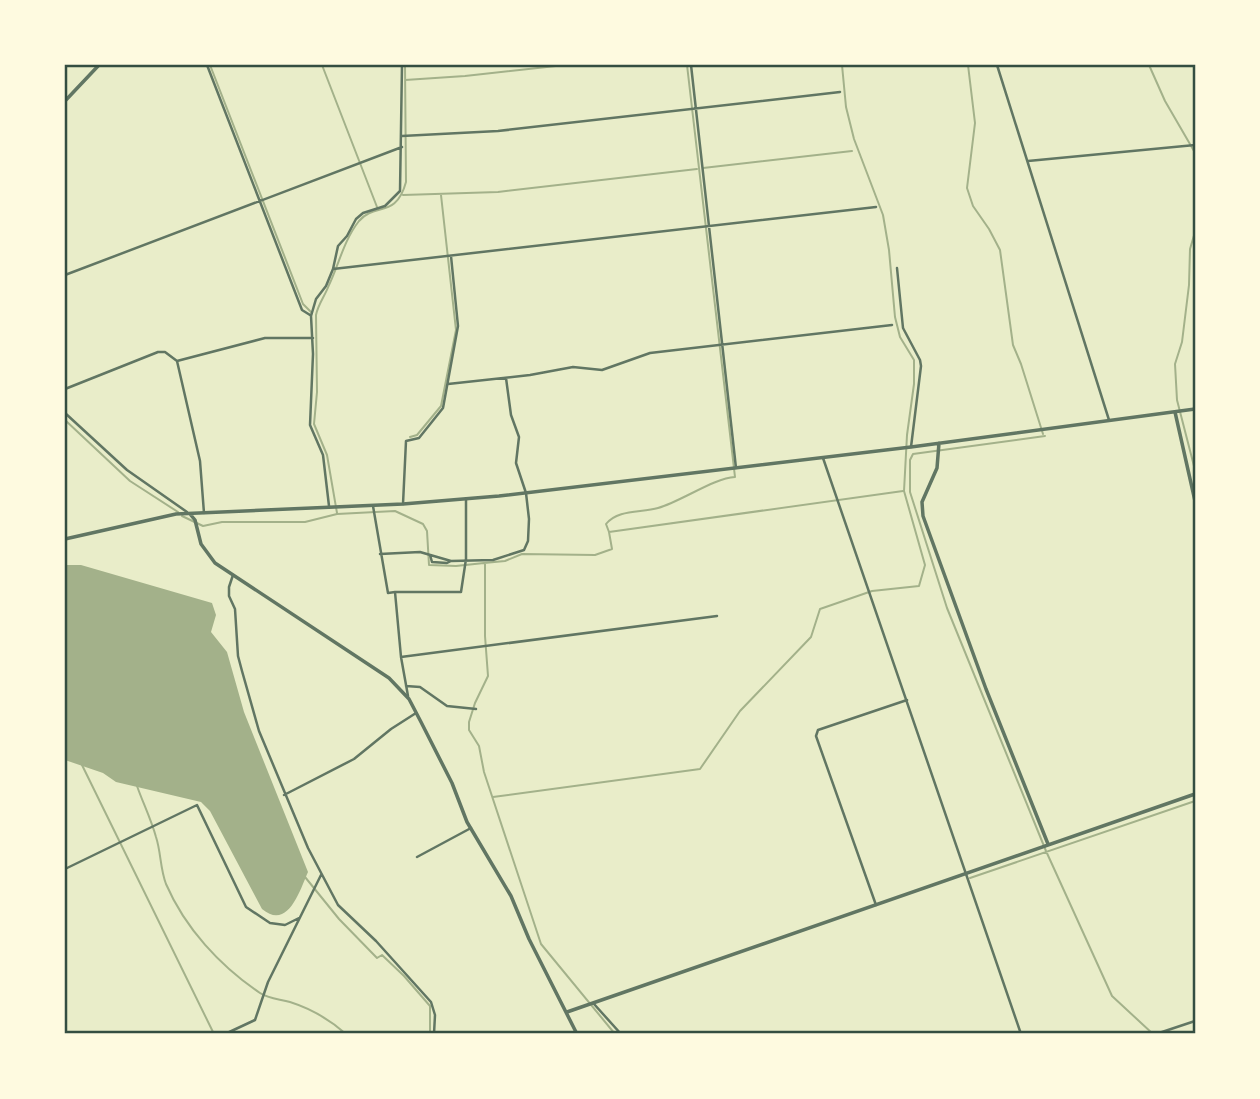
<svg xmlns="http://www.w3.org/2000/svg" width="1260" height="1099" viewBox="0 0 1260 1099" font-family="'Roboto Condensed',sans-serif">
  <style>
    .water { fill: #a3b18a }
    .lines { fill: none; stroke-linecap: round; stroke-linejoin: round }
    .stream { stroke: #a3b18a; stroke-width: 2 }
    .minor { stroke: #617663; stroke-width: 2.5 }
    .tertiary { stroke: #617663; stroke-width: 3.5 }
    .neatline { fill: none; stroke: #344e41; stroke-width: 2.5 }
  </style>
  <rect width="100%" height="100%" fill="#e9edc9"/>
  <path class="water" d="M65 565H81L212 603 216 615 211 632 227 652 244 712 308 872C300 890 288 931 262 909L210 811 201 802 116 782 103 773 65 760Z"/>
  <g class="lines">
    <path class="stream" d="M210 65 303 304 312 313
      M322 65 377 207
      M968 65 975 123 967 188 973 206 989 229 1000 250 1013 345 1021 364 1043 434
      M1149 65 1165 101 1194 151 1195 178
      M405 80 465 76 565 65
      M703 168 852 151
      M403 195 498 192 697 169
      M1195 232 1190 249 1189 285 1182 342 1175 364 1177 400 1195 470
      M65 420 130 481 178 512
      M1045 436 913 454 910 460V492L947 608 1046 851 1112 996 1153 1034
      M410 437 417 435 441 406 456 330 441 195
      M337 513 327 455 314 424 317 392 316 315C318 304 325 296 329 285 339 264 344 240 359 221 375 202 396 219 406 182L405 65
      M182 516 203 526 222 522H305L337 514 395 511 423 524 427 531 429 565 456 566 484 563 505 561 522 554 595 555 612 549 609 532 903 491
      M609 532 606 524C618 509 641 513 658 508 682 501 714 478 735 477L687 65
      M485 564V636L488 676 475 703 469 722V730L479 746 484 772 541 944 615 1034
      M82 765 214 1034
      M137 786C143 803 151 819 156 837 161 852 160 868 166 884 185 928 220 966 260 993 269 999 280 999 290 1002 312 1009 329 1019 346 1034
      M493 797 700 769 740 711 811 637 820 609 872 591 919 586 925 565 904 491 907 435 914 384V360L900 337 895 317 889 250 883 215 854 139 846 107 842 65
      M305 877 339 919 377 958 382 955 404 976 430 1006V1034
      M970 878 1195 801"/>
    <path class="minor" d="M207 65 302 310 310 315
      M691 65 736 468
      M997 65 1109 420
      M402 136 498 131 840 92
      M1028 161 1195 145
      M897 268 903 328 920 360 921 366 911 447
      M333 269 876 207
      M65 275 402 147
      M177 361 265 338H313
      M448 384 530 375 573 367 602 370 650 353 892 325
      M65 389 158 352H165L177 361 200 461 204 513
      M65 413 127 470 187 512
      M823 458 1021 1034
      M403 504 406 441 419 438 443 408 458 326 451 256
      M329 506 323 455 310 425 313 354 311 316 316 299 326 286 333 269 338 246 347 236 356 219 363 213 385 206 400 191 402 65
      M373 506 388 593 395 592 401 657 408 696
      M380 554 420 552 451 561 493 560 524 550 528 541 529 519 526 493 516 463 519 437 511 415 506 378
      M430 555 432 562 447 563 451 561
      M233 575 229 587V596L235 609 238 656 242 671 259 731 308 848 338 905 376 941 431 1002 435 1015 434 1034
      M395 592H461L466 559V499
      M401 657 717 616
      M406 686 420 687 447 706 476 709
      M284 795 354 759 391 729 416 713
      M417 857 471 828
      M65 869 197 805 246 907 270 923 285 925 299 918
      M876 905 816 736 818 730 907 700
      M594 1004 621 1034
      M225 1034 255 1020 268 982 321 875
      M1156 1034 1195 1021"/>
    <path class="tertiary" d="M65 101 99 65
      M1175 412 1195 501
      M939 443 937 468 922 502 923 516 986 689 1048 844
      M190 514 195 520 201 544 215 563 389 678 409 699 421 722 452 783 467 822 511 896 529 939 577 1034
      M65 539 176 514 403 504 499 496 911 447 1195 409
      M567 1012 1195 794"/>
  </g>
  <rect width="1260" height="1099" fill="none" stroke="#fefae0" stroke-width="133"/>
  <rect x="66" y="66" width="1128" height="966" class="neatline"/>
</svg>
